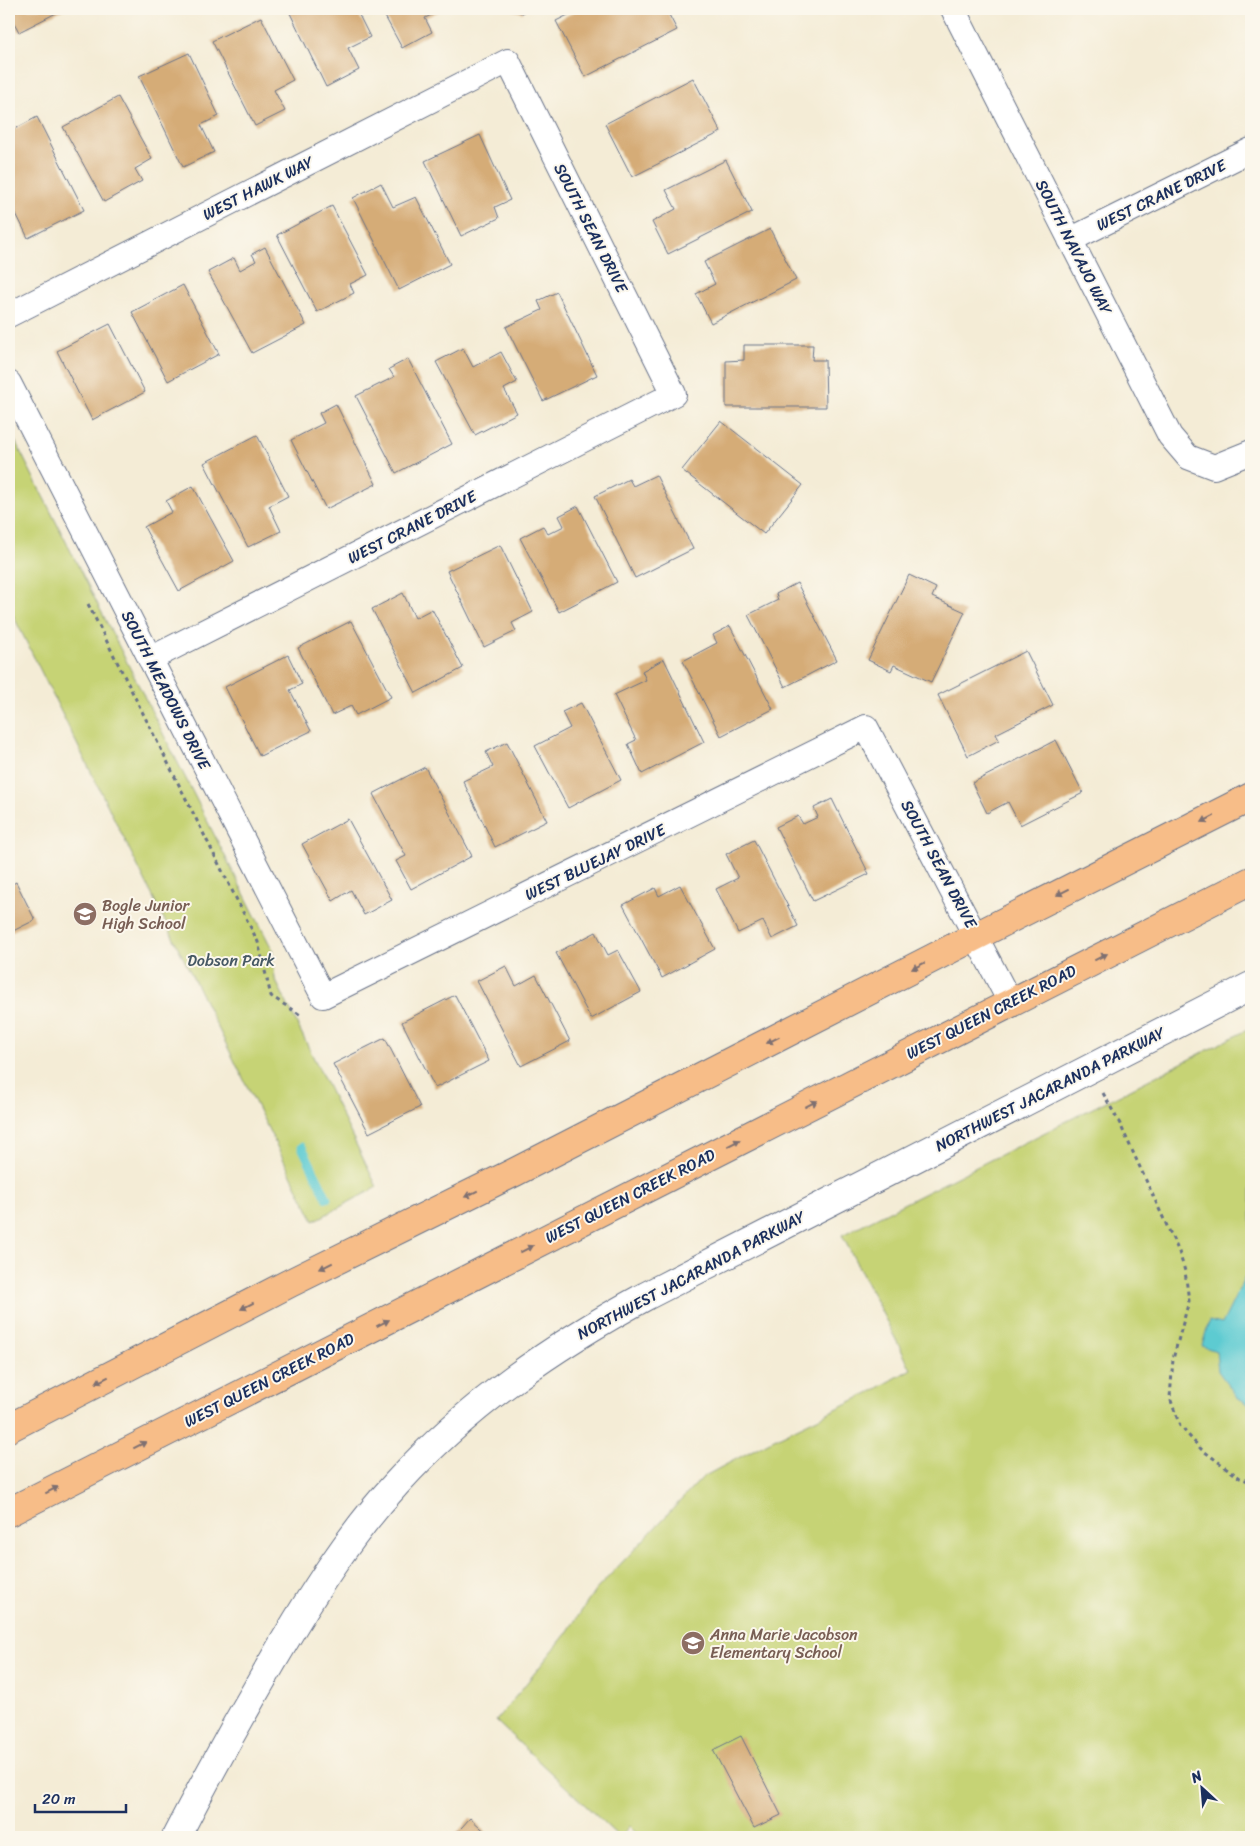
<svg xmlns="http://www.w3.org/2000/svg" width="1260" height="1846" viewBox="0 0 1260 1846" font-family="Sriracha,sans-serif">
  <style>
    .green { fill: #c6d374; stroke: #708169 }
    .water { fill: #5dcbd1; stroke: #3c7d98 }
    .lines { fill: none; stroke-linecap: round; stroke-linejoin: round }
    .stream { stroke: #5dcbd1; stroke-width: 9 }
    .building { fill: #d5ac77 }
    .minor-casing { stroke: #677188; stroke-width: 26 }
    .tertiary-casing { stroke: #677188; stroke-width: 30 }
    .primary-casing { stroke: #677188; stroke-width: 30 }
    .path { stroke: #677188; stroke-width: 3; stroke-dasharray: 4 4; stroke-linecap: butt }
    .minor { stroke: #fff; stroke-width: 24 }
    .tertiary { stroke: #fff; stroke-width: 28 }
    .primary { stroke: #f7bd88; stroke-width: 28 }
    .oneway { fill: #7e6f71 }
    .labels { text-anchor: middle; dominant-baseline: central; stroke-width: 4; stroke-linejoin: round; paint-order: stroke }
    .street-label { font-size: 16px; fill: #1b2f5e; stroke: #fbf7ec }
    .education-label { font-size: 16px; fill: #785e54; stroke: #fbf7ec; text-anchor: start }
    .park-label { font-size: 16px; fill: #465864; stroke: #fbf7ec }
  </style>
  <rect width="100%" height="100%" fill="#fbf7ec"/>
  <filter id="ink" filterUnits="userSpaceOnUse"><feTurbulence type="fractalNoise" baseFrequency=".02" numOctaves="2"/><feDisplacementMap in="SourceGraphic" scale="10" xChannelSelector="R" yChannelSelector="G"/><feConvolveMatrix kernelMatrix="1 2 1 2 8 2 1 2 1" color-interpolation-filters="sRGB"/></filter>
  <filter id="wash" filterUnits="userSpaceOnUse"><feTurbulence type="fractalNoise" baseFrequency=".0096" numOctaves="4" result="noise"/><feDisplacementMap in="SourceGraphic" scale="20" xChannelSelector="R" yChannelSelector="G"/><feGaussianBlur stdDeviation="1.12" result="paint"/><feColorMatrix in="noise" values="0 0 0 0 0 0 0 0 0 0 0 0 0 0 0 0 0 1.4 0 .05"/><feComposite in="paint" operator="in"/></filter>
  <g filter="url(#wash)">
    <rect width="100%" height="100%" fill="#f4ecd6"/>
    <path class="green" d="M9 429 272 949 275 979 377 1187 314 1221 9 607Z
      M1251 1028V1837H640L629 1826 621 1837H619L496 1721 566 1634 595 1591 703 1477 768 1442 873 1391 911 1369 842 1235Z"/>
    <path class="water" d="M1251 1265V1406L1237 1397 1218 1371 1216 1351 1202 1346 1209 1321 1222 1324Z"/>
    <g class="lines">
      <path class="stream" d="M302 1147 327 1198"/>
    </g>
    <g id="blocks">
      <path class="building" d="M9 9H64L19 32 9 13Z
        M288 9H356L370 37 348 48 359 70 326 87Z
        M381 9H444L425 18 432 32 402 48Z
        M509 9H523V13Z
        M580 9H666L677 30 585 77 556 21Z
        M261 17 293 80 274 90 285 111 255 126 212 41Z
        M189 53 219 116 201 125 214 152 183 167 139 76Z
        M693 78 721 132 632 177 605 124Z
        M118 97 152 159 135 169 142 181 104 202 63 127Z
        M37 117 84 210 28 238 9 199V132Z
        M480 135 510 200 495 207 499 218 461 236 425 161Z
        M726 160 752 212 668 254 652 222 676 209 666 190Z
        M381 183 393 207 416 197 450 264 399 290 353 198Z
        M332 206 368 275 350 284 354 293 317 312 277 235Z
        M770 229 796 280 711 323 696 294 715 284 704 262Z
        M265 247 306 325 252 353 208 272 234 258 240 270 256 261 252 254Z
        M183 285 219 354 168 381 132 312Z
        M557 292 597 375 543 401 506 327 542 310 538 301Z
        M110 324 145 392 92 420 57 351Z
        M744 345H813L812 360H825L826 407H726V361L744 360Z
        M463 348 473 367 501 352 517 382 504 389 517 413 475 435 436 362Z
        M408 359 452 444 396 473 356 396 394 377 389 369Z
        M336 404 376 484 326 509 291 440 324 423 319 413Z
        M721 421 803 485 764 534 682 470Z
        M257 435 288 496 269 506 281 531 248 547 204 463Z
        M656 475 693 549 635 578 595 496 629 479 633 486Z
        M193 486 234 561 179 591 144 527 172 512 166 501Z
        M578 506 617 582 559 612 520 538 543 526 548 534 564 526 559 516Z
        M500 545 533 612 512 623 516 631 484 647 447 571Z
        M909 575 936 588 932 597 965 612 931 682 894 665 891 671 868 660Z
        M797 583 837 660 785 687 748 615 778 600 776 594Z
        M403 593 415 618 432 609 463 668 416 693 372 609Z
        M351 621 391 697 356 715 351 706 332 715 298 648Z
        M730 626 773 709 721 736 683 661 717 643 713 635Z
        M1026 651 1053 705 996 734 999 740 968 756 938 695Z
        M288 655 302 684 290 690 311 731 260 756 225 687Z
        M664 659 704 742 642 774 628 744 636 740 614 695 646 680 642 671Z
        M581 703 621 780 568 808 535 746 570 728 562 712Z
        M1056 740 1083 793 1020 825 1008 802 987 813 972 783Z
        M507 742 547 821 495 847 463 781 493 767 486 752Z
        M425 767 472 856 411 889 396 861 406 856 373 794Z
        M832 799 869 874 813 901 776 827 798 816 803 824 818 817 814 808Z
        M348 819 392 900 364 915 351 890 333 901 302 844Z
        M754 840 798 926 772 939 763 921 738 933 716 889 738 878 726 854Z
        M16 882 35 920 9 933V886Z
        M680 885 715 949 662 978 623 905 655 888 659 896Z
        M596 932 608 955 618 950 641 992 591 1019 556 953Z
        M506 966 516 986 536 975 570 1041 521 1066 477 981Z
        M455 995 489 1061 435 1088 402 1022Z
        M385 1038 420 1107 369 1133 333 1064Z
        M741 1736 781 1815 754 1828 713 1750Z
        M470 1818 491 1837H453Z"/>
    </g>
  </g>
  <g filter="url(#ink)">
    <use href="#blocks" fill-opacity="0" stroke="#677188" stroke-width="1"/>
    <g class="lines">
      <g class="minor-casing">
        <path id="minor" d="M953 9 1170 436 1188 457 1214 467 1251 452
          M1070 240 1251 150
          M9 315 508 61 674 394 150 659
          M9 383 323 996 866 727 1010 1002"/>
      </g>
      <g class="tertiary-casing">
        <path id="tertiary" d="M176 1837C207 1777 240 1717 274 1659 310 1597 349 1535 397 1483 469 1404 554 1346 646 1296L1251 986"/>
      </g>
      <g class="primary-casing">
        <path id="primary" d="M9 1428 290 1283 515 1172 976 936 1251 797
          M9 1512 1251 881"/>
      </g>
      <path class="path" d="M88 604 258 942 271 996 302 1016
        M1103 1093 1120 1124 1179 1252 1185 1271 1189 1301 1173 1359 1170 1398 1180 1426 1201 1449 1240 1478 1251 1482"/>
      <use href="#minor" class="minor"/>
      <use href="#tertiary" class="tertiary"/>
      <use href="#primary" class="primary"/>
    </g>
    <defs><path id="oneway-solid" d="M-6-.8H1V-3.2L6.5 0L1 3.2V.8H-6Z" transform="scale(1.25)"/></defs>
    <g class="oneway">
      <use href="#oneway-solid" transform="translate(1208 819) rotate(153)"/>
      <use href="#oneway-solid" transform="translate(1063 892) rotate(153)"/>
      <use href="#oneway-solid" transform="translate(1101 957) rotate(-27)"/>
      <use href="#oneway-solid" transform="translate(918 966) rotate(153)"/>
      <use href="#oneway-solid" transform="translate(773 1040) rotate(153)"/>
      <use href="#oneway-solid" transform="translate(811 1104) rotate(-27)"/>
      <use href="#oneway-solid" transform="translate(734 1143) rotate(-27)"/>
      <use href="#oneway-solid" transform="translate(471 1194) rotate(154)"/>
      <use href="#oneway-solid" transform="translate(527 1249) rotate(-27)"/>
      <use href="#oneway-solid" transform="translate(326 1266) rotate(154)"/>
      <use href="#oneway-solid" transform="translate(247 1306) rotate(153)"/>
      <use href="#oneway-solid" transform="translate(383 1323) rotate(-27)"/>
      <use href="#oneway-solid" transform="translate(102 1380) rotate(153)"/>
      <use href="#oneway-solid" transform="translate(140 1445) rotate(-27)"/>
      <use href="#oneway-solid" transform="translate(52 1490) rotate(-27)"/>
    </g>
  </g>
  <defs>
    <g id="school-disc" transform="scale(1.25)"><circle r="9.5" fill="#8d6e63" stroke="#fbf7ec"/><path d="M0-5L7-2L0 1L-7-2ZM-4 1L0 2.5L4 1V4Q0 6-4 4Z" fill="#fff"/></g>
  </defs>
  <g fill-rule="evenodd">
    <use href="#school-disc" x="85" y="914"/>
    <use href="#school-disc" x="693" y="1643"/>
  </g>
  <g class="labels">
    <g class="street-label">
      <text transform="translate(258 188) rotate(-27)">WEST HAWK WAY</text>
      <text transform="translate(1161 195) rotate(-26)">WEST CRANE DRIVE</text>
      <text transform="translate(591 228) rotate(63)">SOUTH SEAN DRIVE</text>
      <text transform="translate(1074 247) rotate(63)">SOUTH NAVAJO WAY</text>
      <text transform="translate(412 527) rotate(-27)">WEST CRANE DRIVE</text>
      <text transform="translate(166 690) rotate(63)">SOUTH MEADOWS DRIVE</text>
      <text transform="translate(595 862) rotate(-26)">WEST BLUEJAY DRIVE</text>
      <text transform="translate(939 864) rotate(62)">SOUTH SEAN DRIVE</text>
      <text transform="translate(991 1012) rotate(-27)">WEST QUEEN CREEK ROAD</text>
      <text transform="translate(1050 1089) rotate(-27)">NORTHWEST JACARANDA PARKWAY</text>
      <text transform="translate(630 1196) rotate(-27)">WEST QUEEN CREEK ROAD</text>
      <text transform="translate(691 1275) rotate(-28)">NORTHWEST JACARANDA PARKWAY</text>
      <text transform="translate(269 1380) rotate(-27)">WEST QUEEN CREEK ROAD</text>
    </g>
    <g class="education-label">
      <text x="102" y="905">Bogle Junior<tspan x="102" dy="18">High School</tspan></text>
      <text x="710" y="1634">Anna Marie Jacobson<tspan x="710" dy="18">Elementary School</tspan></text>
    </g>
    <g class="park-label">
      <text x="231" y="960">Dobson Park</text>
    </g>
  </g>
  <rect width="1260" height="1846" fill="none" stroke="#fbf7ec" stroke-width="30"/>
  <g transform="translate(1202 1788) rotate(334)" stroke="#fbf7ec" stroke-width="4" paint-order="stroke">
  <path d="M0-4L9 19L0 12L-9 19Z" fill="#1b2f5e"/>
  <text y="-8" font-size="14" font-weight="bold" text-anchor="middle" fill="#1b2f5e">N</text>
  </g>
  <path d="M35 1804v8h91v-8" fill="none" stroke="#1b2f5e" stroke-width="2.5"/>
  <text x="42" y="1804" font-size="15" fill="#1b2f5e" stroke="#fbf7ec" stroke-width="4" paint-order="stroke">20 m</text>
</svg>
